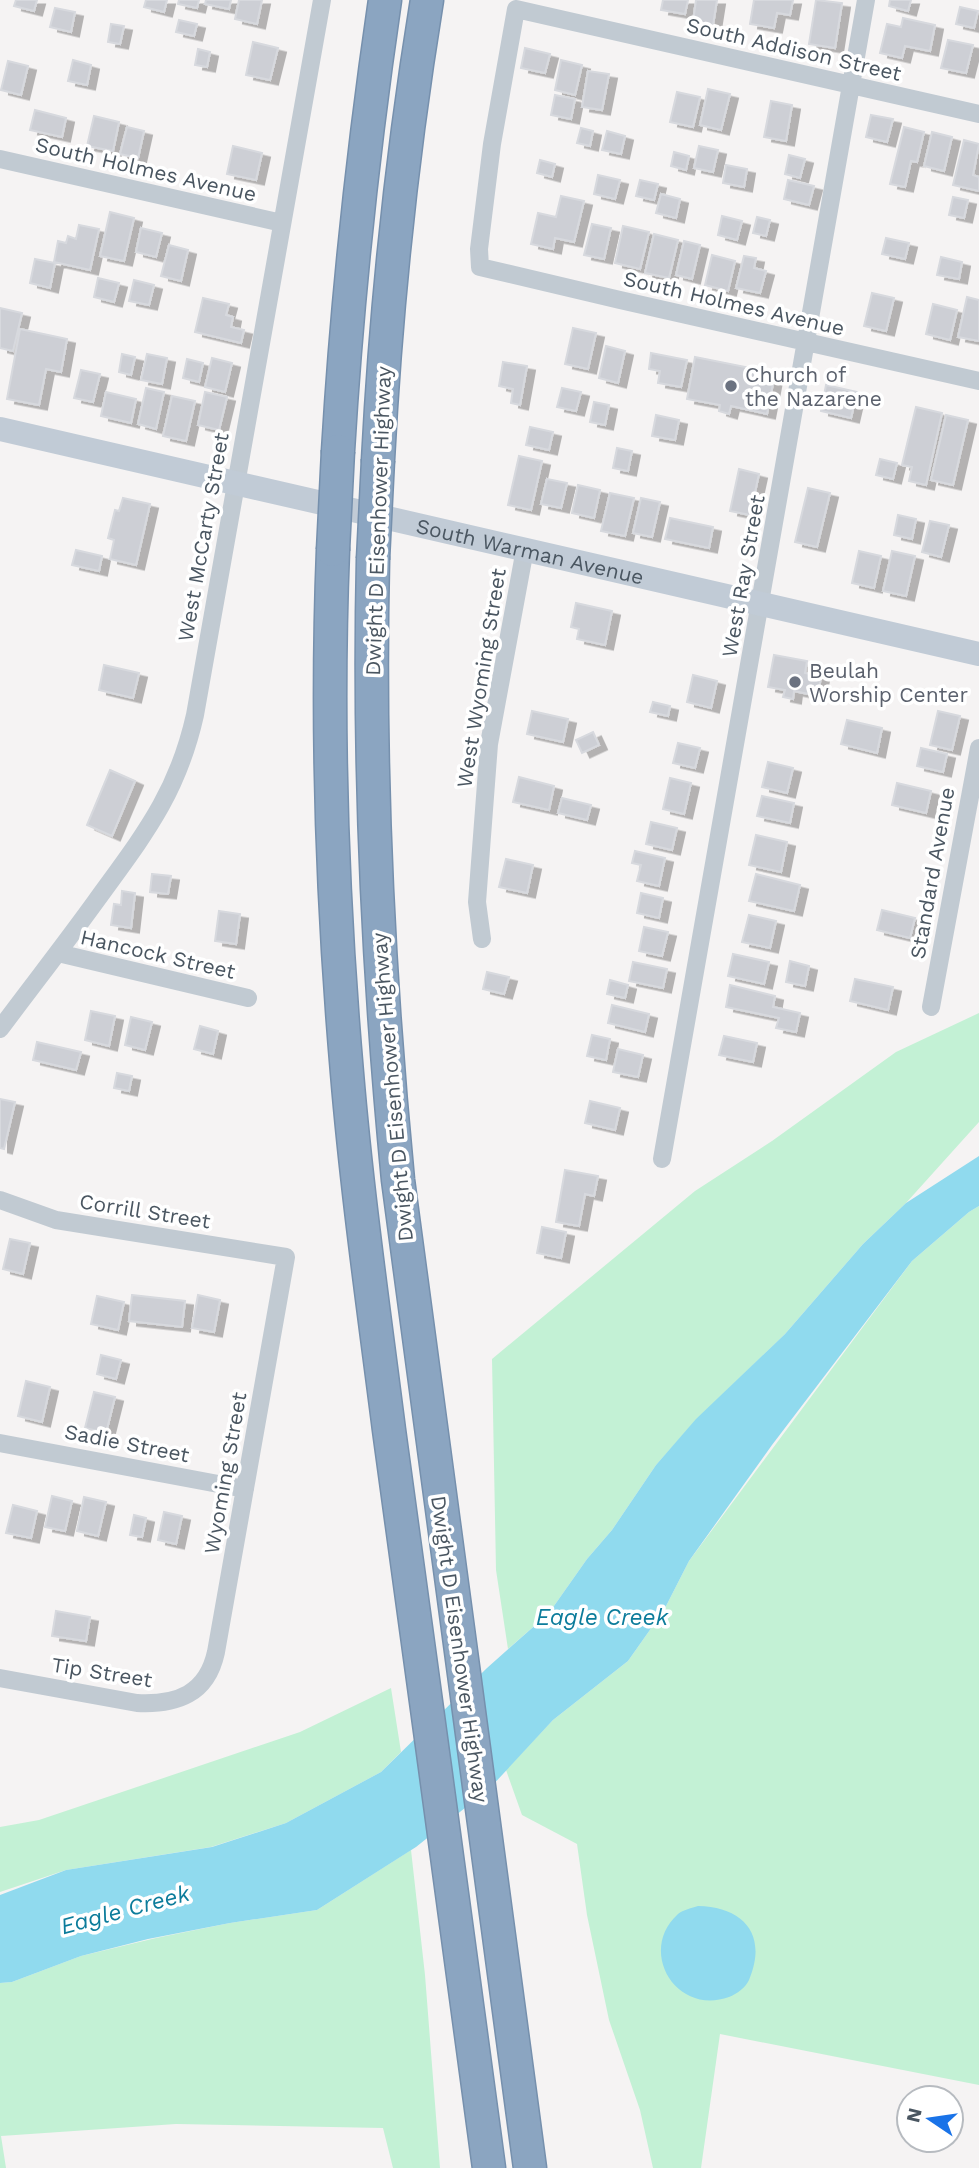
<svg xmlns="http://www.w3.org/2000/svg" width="979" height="2168" viewBox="0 0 979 2168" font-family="'Work Sans',sans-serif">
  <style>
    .green { fill: #c3f1d5 }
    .water { fill: #90daee }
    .building { fill: #cdcfd5; stroke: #d7d9de; stroke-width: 2; filter: url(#shadow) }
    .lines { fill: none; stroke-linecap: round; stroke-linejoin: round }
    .highway-casing { stroke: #7690ad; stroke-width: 35 }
    .street { stroke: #c1cad2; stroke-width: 18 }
    .secondary { stroke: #c1cbd6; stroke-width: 24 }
    .highway { stroke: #8ba5c1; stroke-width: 32 }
    .highway-bridge-casing { stroke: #7690ad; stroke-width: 35; stroke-linecap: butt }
    .highway-bridge { stroke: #8ba5c1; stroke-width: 32 }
    .worship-dot { fill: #6b7280; stroke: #fff; stroke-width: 2.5 }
    .labels { text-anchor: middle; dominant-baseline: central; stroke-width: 7; stroke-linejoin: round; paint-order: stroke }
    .street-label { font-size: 21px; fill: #4a5661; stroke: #fff }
    .worship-label { font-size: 21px; fill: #5b616d; stroke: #fff; text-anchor: start }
    .water-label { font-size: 23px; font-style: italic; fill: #0c7c9b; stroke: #fff }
  </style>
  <defs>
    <filter id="shadow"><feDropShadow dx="8" dy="4.5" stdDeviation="0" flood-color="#0004"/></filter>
  </defs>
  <rect width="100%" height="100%" fill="#f5f3f3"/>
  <path class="green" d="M979 1013V1122L906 1203 863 1244 785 1334 696 1420 656 1465 612 1530 587 1559 549 1613 508 1649 496 1570 492 1359 695 1191 772 1141 896 1052Z
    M979 1206V2085L720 2034 701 2168H653L640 2110 609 2020 587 1915 577 1844 522 1815 506 1770 553 1720 628 1661 664 1610 689 1561 912 1261 969 1212Z
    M391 1688 401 1752 381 1772 286 1823 211 1847 66 1870 0 1892V1827L39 1820 300 1732Z
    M411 1850 425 1975 440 2168H393L383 2128 176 2124 1 2136 6 2168H0V1983L12 1982 81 1956 156 1938 230 1923 317 1910Z"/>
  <path class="water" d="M979 1156V1206L969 1212 912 1261 772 1445 689 1561 664 1610 628 1661 553 1720 490 1788 416 1847 317 1910 230 1923 148 1939 81 1956 12 1982 0 1983V1895L66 1870 212 1847 286 1823 381 1772 487 1668 549 1613 587 1559 612 1530 656 1465 696 1419 785 1334 863 1244 906 1203Z
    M698 1906C744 1907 768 1935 749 1980 746 1987 737 1994 729 1997 676 2016 637 1951 678 1914 683 1910 692 1908 698 1906Z"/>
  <path class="building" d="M16 0H37L34 11 14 6Z
    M146 0H167L164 12 144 7Z
    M179 0H199L197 8 178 4Z
    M206 0H231L229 9 205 4Z
    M239 0H262L257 24 235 19Z
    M663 0H688L685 14 661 10Z
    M696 0H717L713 25 693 22Z
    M754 0H793L790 15 777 13 774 28 750 24Z
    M816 0 842 3 835 48 809 44Z
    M890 0H911L908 11 889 6Z
    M960 7 978 11 974 28 956 24Z
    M55 8 75 12 71 32 50 27Z
    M903 18 935 25 930 51 905 46 902 58 880 53 887 24 901 27Z
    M179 20 197 24 194 36 176 32Z
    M111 24 124 26 120 44 108 42Z
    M948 40 973 45 966 73 941 68Z
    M253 42 278 48 270 80 246 75Z
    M525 48 550 54 545 73 521 68Z
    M198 49 210 52 207 67 195 65Z
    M73 60 91 65 87 85 68 81Z
    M561 60 582 65 575 95 555 90Z
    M8 61 28 66 21 95 1 90Z
    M588 71 609 74 602 110 582 107Z
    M708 89 730 94 721 130 700 125Z
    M677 92 700 97 693 127 670 122Z
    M555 95 575 99 571 119 551 115Z
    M771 101 792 105 786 141 764 137Z
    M35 110 66 118 62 137 30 130Z
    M871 115 893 119 887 142 866 137Z
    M94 116 119 122 113 151 87 146Z
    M127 127 144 131 138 158 120 154Z
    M904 127 924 132 917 162 911 161 905 187 890 184Z
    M581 128 593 131 590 146 577 143Z
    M607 131 625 136 621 154 602 150Z
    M932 132 952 137 944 171 924 166Z
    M964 140 979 144 973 175 979 177V191L953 185Z
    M233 146 262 153 256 180 227 174Z
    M699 146 718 150 713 172 694 168Z
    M674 152 689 156 686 170 671 166Z
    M789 155 805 159 800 178 785 174Z
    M540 160 555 164 552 177 537 173Z
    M726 165 747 169 744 187 723 183Z
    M598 175 620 180 615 199 594 194Z
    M640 180 658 184 654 200 636 196Z
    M788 180 814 186 809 205 784 199Z
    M661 194 680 199 676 218 656 213Z
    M561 196 584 201 574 242 555 238 553 249 531 244 538 213 556 217Z
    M953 197 968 200 964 218 949 215Z
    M110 212 134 218 124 261 100 256Z
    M722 216 742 221 737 240 718 235Z
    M757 217 770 220 766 236 753 233Z
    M592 224 611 228 604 259 584 255Z
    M79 225 99 229 90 270 54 262 58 241 66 243 68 236 76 239Z
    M623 226 649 232 640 269 615 263Z
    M141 228 162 233 156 257 136 252Z
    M654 234 678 240 669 278 645 273Z
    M886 238 909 243 905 259 882 254Z
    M684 241 700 245 692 279 676 275Z
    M169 245 188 250 181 281 161 276Z
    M712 255 735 261 728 291 705 285Z
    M744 256 756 258 754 268 766 271 760 293 736 288Z
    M941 257 962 262 959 279 937 275Z
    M35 259 55 263 50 288 30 283Z
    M98 278 119 283 114 302 94 297Z
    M134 280 154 285 149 305 129 301Z
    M872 293 894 298 886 331 864 326Z
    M967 297 979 300V341L958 337Z
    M203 298 229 304 226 315 233 317 231 327 244 330 241 343 195 332Z
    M933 304 957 310 950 340 926 334Z
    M0 308 22 313 13 351 0 348Z
    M573 328 596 333 588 369 565 364Z
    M20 329 67 339 61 372 46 369 39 405 7 399Z
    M606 346 625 351 618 383 599 378Z
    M651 353 687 360 681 387 658 383 660 371 649 369Z
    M122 354 135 357 131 375 119 372Z
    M147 354 167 358 162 384 141 380Z
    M695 357 775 373 767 414 731 406 729 414 719 411 720 405 687 399Z
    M212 358 232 363 225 392 205 387Z
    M187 359 203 363 199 382 183 378Z
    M503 362 527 366 520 405 511 403 513 389 499 386Z
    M81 370 100 374 93 402 74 398Z
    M826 385 857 392 851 418 821 411Z
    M146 388 164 392 156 429 138 424Z
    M562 388 581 392 576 411 557 407Z
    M106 392 136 399 131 423 101 416Z
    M205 392 227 397 219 430 198 425Z
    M172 396 195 401 186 441 163 436Z
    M594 402 609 405 605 425 590 422Z
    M916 407 942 413 926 485 909 481 912 467 902 465Z
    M656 415 679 420 675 440 652 436Z
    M946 415 968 420 953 485 931 480Z
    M530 427 553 432 549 450 526 445Z
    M617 448 632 451 628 471 613 468Z
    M519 456 542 461 531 510 508 505Z
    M880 459 897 463 893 479 876 475Z
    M739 469 759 474 750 515 730 511Z
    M547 479 567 483 561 508 541 504Z
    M578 485 600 490 594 518 572 513Z
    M808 488 830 493 817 547 795 542Z
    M610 493 634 498 625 536 601 531Z
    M123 498 150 504 136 565 110 559 114 540 108 538 115 510 119 511Z
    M641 498 660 502 652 537 633 533Z
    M898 515 916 519 912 539 894 535Z
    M670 518 713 527 709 548 665 539Z
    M930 521 949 525 941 557 922 552Z
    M76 550 102 556 99 571 72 565Z
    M859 551 881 556 874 588 852 583Z
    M892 551 915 556 906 596 883 591Z
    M576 603 612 611 605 645 577 639 579 629 571 627Z
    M774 655 807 661 805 673 821 676 818 696 794 691 793 699 783 697 785 690 768 687Z
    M104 665 139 673 133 698 99 690Z
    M693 675 717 681 711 708 687 702Z
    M653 702 670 706 668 716 650 712Z
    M532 711 568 719 563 742 527 734Z
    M938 711 960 716 952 750 930 745Z
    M847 720 882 728 877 753 841 744Z
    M593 732 599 745 582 753 576 740Z
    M678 743 700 748 695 768 673 763Z
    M921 748 947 754 943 772 917 766Z
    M768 762 793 768 787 793 762 787Z
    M110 770 135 781 112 836 87 825Z
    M519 777 554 786 549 810 513 802Z
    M670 778 691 783 684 814 663 809Z
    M897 783 931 791 926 813 892 805Z
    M762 796 794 803 790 823 757 816Z
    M562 798 591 805 587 820 558 813Z
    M651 822 677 828 672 850 646 844Z
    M756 835 787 842 781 872 749 865Z
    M635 851 665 858 659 886 637 881 641 865 632 863Z
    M506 859 533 865 527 893 499 887Z
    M152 874 171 876 168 894 150 892Z
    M756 874 800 885 794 911 749 901Z
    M122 891 135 893 131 928 111 925 114 904 121 905Z
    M641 893 663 898 659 918 637 913Z
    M882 910 915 918 910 938 877 930Z
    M219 911 240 914 236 944 215 941Z
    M749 915 776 921 770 948 742 942Z
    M644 927 668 932 662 956 639 951Z
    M733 954 769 962 764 984 728 976Z
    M790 961 809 966 805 986 786 982Z
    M633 962 667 969 663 988 629 981Z
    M487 972 509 977 504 994 483 989Z
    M855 979 893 987 888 1010 850 1001Z
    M610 980 628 985 625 998 607 994Z
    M730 985 775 996 773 1007 800 1013 796 1032 776 1028 779 1018 726 1007Z
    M612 1005 649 1014 645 1032 608 1023Z
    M91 1011 115 1016 109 1046 85 1040Z
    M131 1017 152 1022 145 1050 125 1045Z
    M200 1026 218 1031 213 1054 194 1049Z
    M592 1035 610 1039 606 1060 587 1056Z
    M724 1036 757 1043 753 1062 719 1055Z
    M37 1042 81 1052 76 1070 33 1060Z
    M618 1049 643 1055 638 1077 613 1072Z
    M117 1073 132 1076 129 1091 114 1088Z
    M0 1099 15 1102 4 1149 0 1148Z
    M590 1101 620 1108 615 1130 585 1123Z
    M565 1170 598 1176 594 1196 585 1194 579 1226 556 1222Z
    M542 1227 566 1232 561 1258 537 1253Z
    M10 1239 30 1243 23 1274 3 1269Z
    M132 1295 185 1301 182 1327 129 1321Z
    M198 1295 220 1300 214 1332 192 1328Z
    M97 1296 124 1302 118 1330 91 1324Z
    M101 1355 121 1360 116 1379 97 1374Z
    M26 1381 50 1387 42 1422 18 1416Z
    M94 1392 115 1397 106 1433 85 1428Z
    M52 1496 72 1501 65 1531 45 1527Z
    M84 1497 106 1502 98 1536 77 1531Z
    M13 1505 37 1511 31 1538 6 1533Z
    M164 1512 182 1516 176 1544 158 1540Z
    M134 1515 146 1518 142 1537 130 1535Z
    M56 1611 90 1617 86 1641 52 1636Z"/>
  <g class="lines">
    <g class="highway-casing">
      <path id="highway" d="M338 451C347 300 363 150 385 0
        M378 460C386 306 402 153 427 0
        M333 550C326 724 332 899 347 1073 357 1193 374 1312 389 1430 421 1676 458 1922 489 2168
        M373 559C368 767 378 974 398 1180L530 2168"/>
    </g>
    <path class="street" d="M979 114 516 9 492 144 479 249 480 267 620 300 979 381
      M0 159 282 223
      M482 939 477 902 489 744 525 549
      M58 953 248 998
      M931 1007 979 748
      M0 1029C32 986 65 944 96 901 143 836 177 795 195 715L322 0
      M662 1159 866 0
      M0 1200 56 1220 286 1257 216 1652C207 1694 177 1705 137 1703L0 1678
      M0 1443 245 1489"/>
    <path class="secondary" id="s1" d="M0 429 979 654"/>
    <use href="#highway" class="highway"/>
    <g class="highway-bridge-casing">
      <path id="highway-bridge" d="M333 550 338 451
        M373 559 378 460"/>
    </g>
    <use href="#highway-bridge" class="highway-bridge"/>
  </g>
  <g class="worship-dot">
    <circle cx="731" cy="386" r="7"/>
    <circle cx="795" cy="682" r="7"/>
  </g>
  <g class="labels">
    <g class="street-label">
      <text transform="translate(794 49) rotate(13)">South Addison Street</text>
      <text transform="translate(146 169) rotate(13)">South Holmes Avenue</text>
      <text transform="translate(734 303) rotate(13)">South Holmes Avenue</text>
      <text transform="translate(378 521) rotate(-88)">Dwight D Eisenhower Highway</text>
      <text transform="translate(203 537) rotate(-80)">West McCarty Street</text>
      <text stroke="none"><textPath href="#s1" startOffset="544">South Warman Avenue</textPath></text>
      <text transform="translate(743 576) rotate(-80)">West Ray Street</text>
      <text transform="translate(481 678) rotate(-81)">West Wyoming Street</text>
      <text transform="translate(932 873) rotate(-80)">Standard Avenue</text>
      <text transform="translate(158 954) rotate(13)">Hancock Street</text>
      <text transform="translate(392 1087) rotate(-95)">Dwight D Eisenhower Highway</text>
      <text transform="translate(145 1211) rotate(9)">Corrill Street</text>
      <text transform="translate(127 1443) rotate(11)">Sadie Street</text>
      <text transform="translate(225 1473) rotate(-80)">Wyoming Street</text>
      <text transform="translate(460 1649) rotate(82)">Dwight D Eisenhower Highway</text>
      <text transform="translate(102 1672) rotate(9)">Tip Street</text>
    </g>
    <g class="worship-label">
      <text x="745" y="374">Church of<tspan x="745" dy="24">the Nazarene</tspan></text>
      <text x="809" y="670">Beulah<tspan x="809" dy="24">Worship Center</tspan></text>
    </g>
    <g class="water-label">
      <text x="602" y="1617">Eagle Creek</text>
      <text transform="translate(125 1910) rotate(-15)">Eagle Creek</text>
    </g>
  </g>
  <g transform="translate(930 2119) rotate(283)"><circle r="33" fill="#ffffff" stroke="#b7bbc0" stroke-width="2"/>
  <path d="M0-5L12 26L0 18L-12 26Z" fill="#1a73e8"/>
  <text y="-10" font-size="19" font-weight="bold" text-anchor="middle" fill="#4a5661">N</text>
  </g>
</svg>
